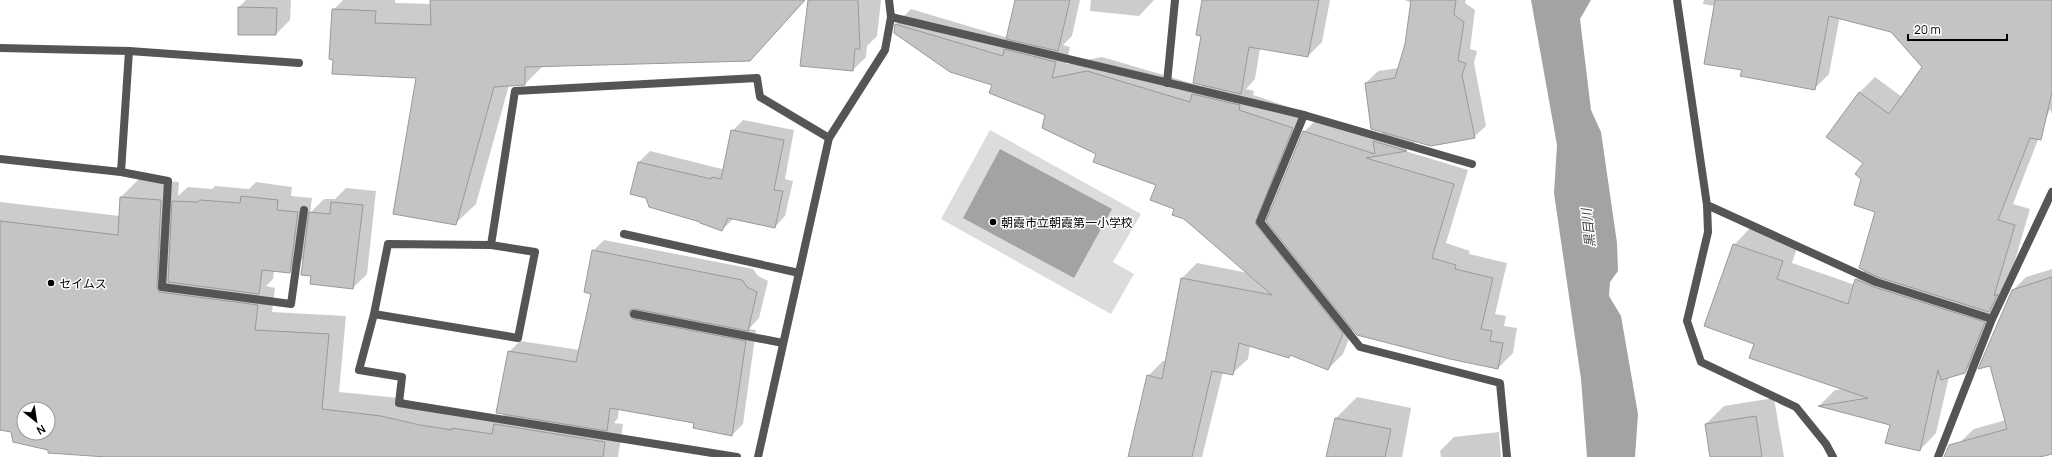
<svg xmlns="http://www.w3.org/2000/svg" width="2052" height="457" viewBox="0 0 2052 457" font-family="Manrope,'Noto Sans JP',sans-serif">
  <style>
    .green { fill: #dcdcdc }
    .water { fill: #a3a3a3 }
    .shadow { fill: #0003; fill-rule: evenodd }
    .building { fill: #c4c4c4; stroke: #999; fill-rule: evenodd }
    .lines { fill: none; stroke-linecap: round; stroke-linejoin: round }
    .service { stroke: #555; stroke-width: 8 }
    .minor { stroke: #555; stroke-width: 8 }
    .tertiary { stroke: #555; stroke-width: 8 }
    .poi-dot { fill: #000; stroke: #fff; stroke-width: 1.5 }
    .labels { text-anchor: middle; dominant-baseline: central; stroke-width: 3; stroke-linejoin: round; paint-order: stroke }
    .poi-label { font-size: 12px; fill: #000; stroke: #fff; text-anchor: start }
    .water-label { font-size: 13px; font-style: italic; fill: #444; stroke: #fff }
  </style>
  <rect width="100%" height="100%" fill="#fff"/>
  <path class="green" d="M990 130 1141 214 1113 262 1134 274 1111 314 941 219Z"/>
  <path class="water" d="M1531 0H1591L1580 19 1591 110 1601 132 1617 243 1618 271 1610 282 1609 296 1621 316 1638 414 1635 457H1587L1581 379 1554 193 1557 145Z
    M1000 149 1112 209 1074 278 963 218Z"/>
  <path class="shadow" d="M246 0H291L290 20 276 34 239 7Z
    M343 0H395V3L432 4 431 0H781L782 26 749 60 543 66 525 84 509 85 476 204 455 224 418 77 333 10Z
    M809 0H881L877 36 867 46 866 57 853 70Z
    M1016 0H1080L1072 36 1063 45 1070 47 1066 64 1102 57 1201 86 1203 84V0H1330L1322 42 1308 56 1260 48 1255 79 1246 89 1254 91 1253 95 1307 113 1269 208 1272 211 1304 132 1319 117 1379 136 1384 131 1366 83 1378 71 1399 68 1406 44 1411 3 1405 0H1466L1465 3 1475 10 1470 49 1477 51 1474 63 1486 126 1474 137 1416 141 1405 151 1468 170 1446 243 1470 251 1469 254 1507 263 1495 314 1506 316 1504 326 1517 328 1513 353 1498 368 1353 328 1343 354 1328 369 1291 354 1289 357 1250 345 1248 359 1233 373 1223 372 1202 457H1129L1148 376 1163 361H1166L1182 278 1197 263 1248 273 1175 209 1157 184 1097 153 1046 114 895 32 896 24 911 9 1008 38Z
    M1091 0H1154L1139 16 1090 11Z
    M1704 0H1843L1829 74 1815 88 1743 69 1715 6 1703 4Z
    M1860 0H2052V114L2050 109 2013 204 2030 209 2009 281 1981 356 1964 372 1949 377 1936 433 1920 450 1891 424 1819 406 1835 390 1844 389 1756 343 1734 245 1750 228 1798 245 1792 263 1855 285 1856 279 1865 270 1877 211 1864 163 1859 93 1875 77 1902 97 1924 67 1891 31Z
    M743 120 794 130 785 179 793 181 785 216 775 227 733 219 722 230 646 198 631 194 639 162 650 151 722 169 724 167 732 131Z
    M139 179 179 182 178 196 188 187 212 189 215 186 249 189 256 182 292 187 291 196 312 198 310 213 324 199H335L346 188 376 191 367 274 353 288 312 275 304 258 289 272 274 271 273 279 266 286 275 288 272 312 346 316 339 392 399 398 438 408 503 416 505 413 509 352 520 341 580 350 592 293 593 251 604 240 753 269 758 276 768 281 759 318 749 329 756 330 743 424 732 435 695 422 619 408 618 418 614 423 623 424 618 457H120L49 449 12 431 0 429V202L120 216 121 197ZM24 409H48V433H24Z
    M2052 269V453L2037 457H1964L1960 442 1974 429 2006 420 2013 290 2026 277Z
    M1357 397 1411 408 1402 457H1327L1336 418Z
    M1774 398 1784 457H1711L1706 424 1724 406Z
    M1499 432 1501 457H1441L1440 451 1454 437Z"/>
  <path class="building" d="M430 0H805L750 61 525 67V85L494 87 456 225 393 214 416 78 332 74 333 60 329 59 332 9 376 11 375 23 431 25Z
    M808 0H858L860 49H855L853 71 800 66Z
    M1015 0H1070L1058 51 1006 39Z
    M1202 0H1319L1308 57 1249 47 1241 94 1193 83 1201 36 1196 35Z
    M1411 0H1456L1454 15 1464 22 1458 61 1466 63 1462 75 1475 138 1431 146 1371 129 1365 83 1395 78 1405 44Z
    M1715 0H2052V92L2041 140 2030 138 1998 220 2015 225 1994 296 1998 294 1989 312 1878 277 1859 268 1875 212 1854 205 1861 179 1855 174 1863 163 1826 137 1859 92 1889 114 1922 67 1891 32 1829 16 1815 90 1740 76 1742 70 1704 64Z
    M238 7 277 8 276 35H238Z
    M895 24 1003 56 1004 49 1056 62 1052 78 1087 71 1190 102 1192 94 1240 105 1239 110 1293 128 1255 223 1343 334 1328 370 1290 355 1289 358 1239 343 1233 375 1212 371 1192 457H1128L1147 375 1162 379 1181 278 1272 295 1184 219 1172 215 1174 209 1150 200 1156 185 1093 162 1096 154 1042 128 1045 115 989 93 992 85 950 72 894 33Z
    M731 130 784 140 774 190 783 191 775 228 728 218 722 231 700 223V222L649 207 646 198 630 194 638 162 711 179 712 177 721 179Z
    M1303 131 1375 154 1373 141 1407 151 1366 158 1454 184 1432 258 1456 265 1455 269 1493 278 1481 329 1492 331 1490 341 1503 343 1498 369 1450 359 1357 335 1266 221Z
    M241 196 278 200 277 210 298 212 290 273 262 270 259 294 168 282 172 201 198 202 200 200 240 203Z
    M120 197 161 200 157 287 159 292 258 305 255 330 329 334 322 409 381 416 420 425 452 430V428L492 434 494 424 605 442 603 457H107L48 453V450L13 442 11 432 0 430V221L118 235ZM24 409H48V433H24Z
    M331 202 363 205 353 289 310 284 311 276 301 275 309 212 330 214Z
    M1733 244 1783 261 1777 279 1848 304 1855 279 1874 287 1985 322 1965 373 1941 380 1938 370 1920 451 1885 443 1890 425 1818 406 1868 398 1749 358 1754 344 1704 326Z
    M592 250 742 280 747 287 757 292 748 331 635 309 630 310 629 313 633 319 746 341 732 436 693 428 694 423 610 408 607 431 496 413 508 351 576 362 591 294 584 292Z
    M2052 277V454L2040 457H1944L1949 445 2007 429 1990 366 1978 369 2012 290Z
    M1756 416 1762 457H1710L1705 424Z
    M1335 418 1391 429 1385 457H1326Z"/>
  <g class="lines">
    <path class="service" d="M129 51 299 63
      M1167 83 1175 0
      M1304 115 1472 164
      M121 172 168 181 162 287 291 304 304 210
      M624 234 799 273
      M374 314 388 244 491 245
      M634 314 783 343
      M737 457 399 403 402 377 359 370 374 314 518 338 535 252 491 245 515 91 757 78 760 97 829 138"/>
    <path class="minor" d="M1677 0 1707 205 1876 282 1992 319
      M891 17 1304 115 1260 222 1360 347 1500 383 1507 457
      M0 48 129 51 121 172 0 159
      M1707 205 1708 232 1687 321 1701 362 1796 407 1826 444 1833 457
      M1938 457 1992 319 2052 192"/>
    <path class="tertiary" d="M758 457 829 138 885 50 891 17 889 0"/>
  </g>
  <g class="poi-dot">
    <circle cx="993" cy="222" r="4"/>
    <circle cx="51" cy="283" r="4"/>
  </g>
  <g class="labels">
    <g class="poi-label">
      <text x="1001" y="222">朝霞市立朝霞第一小学校</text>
      <text x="59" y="283">セイムス</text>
    </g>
    <g class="water-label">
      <text transform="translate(1588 228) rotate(-96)">黒目川</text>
    </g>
  </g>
  <g transform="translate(36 421) rotate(150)"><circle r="19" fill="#ffffff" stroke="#999999"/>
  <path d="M0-3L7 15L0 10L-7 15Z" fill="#000000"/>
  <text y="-6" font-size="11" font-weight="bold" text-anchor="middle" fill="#000000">N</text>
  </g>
  <path d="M1908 34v6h99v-6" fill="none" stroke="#000000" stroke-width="2"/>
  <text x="1914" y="34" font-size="12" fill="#000000" stroke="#ffffff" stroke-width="3" paint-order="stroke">20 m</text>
</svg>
